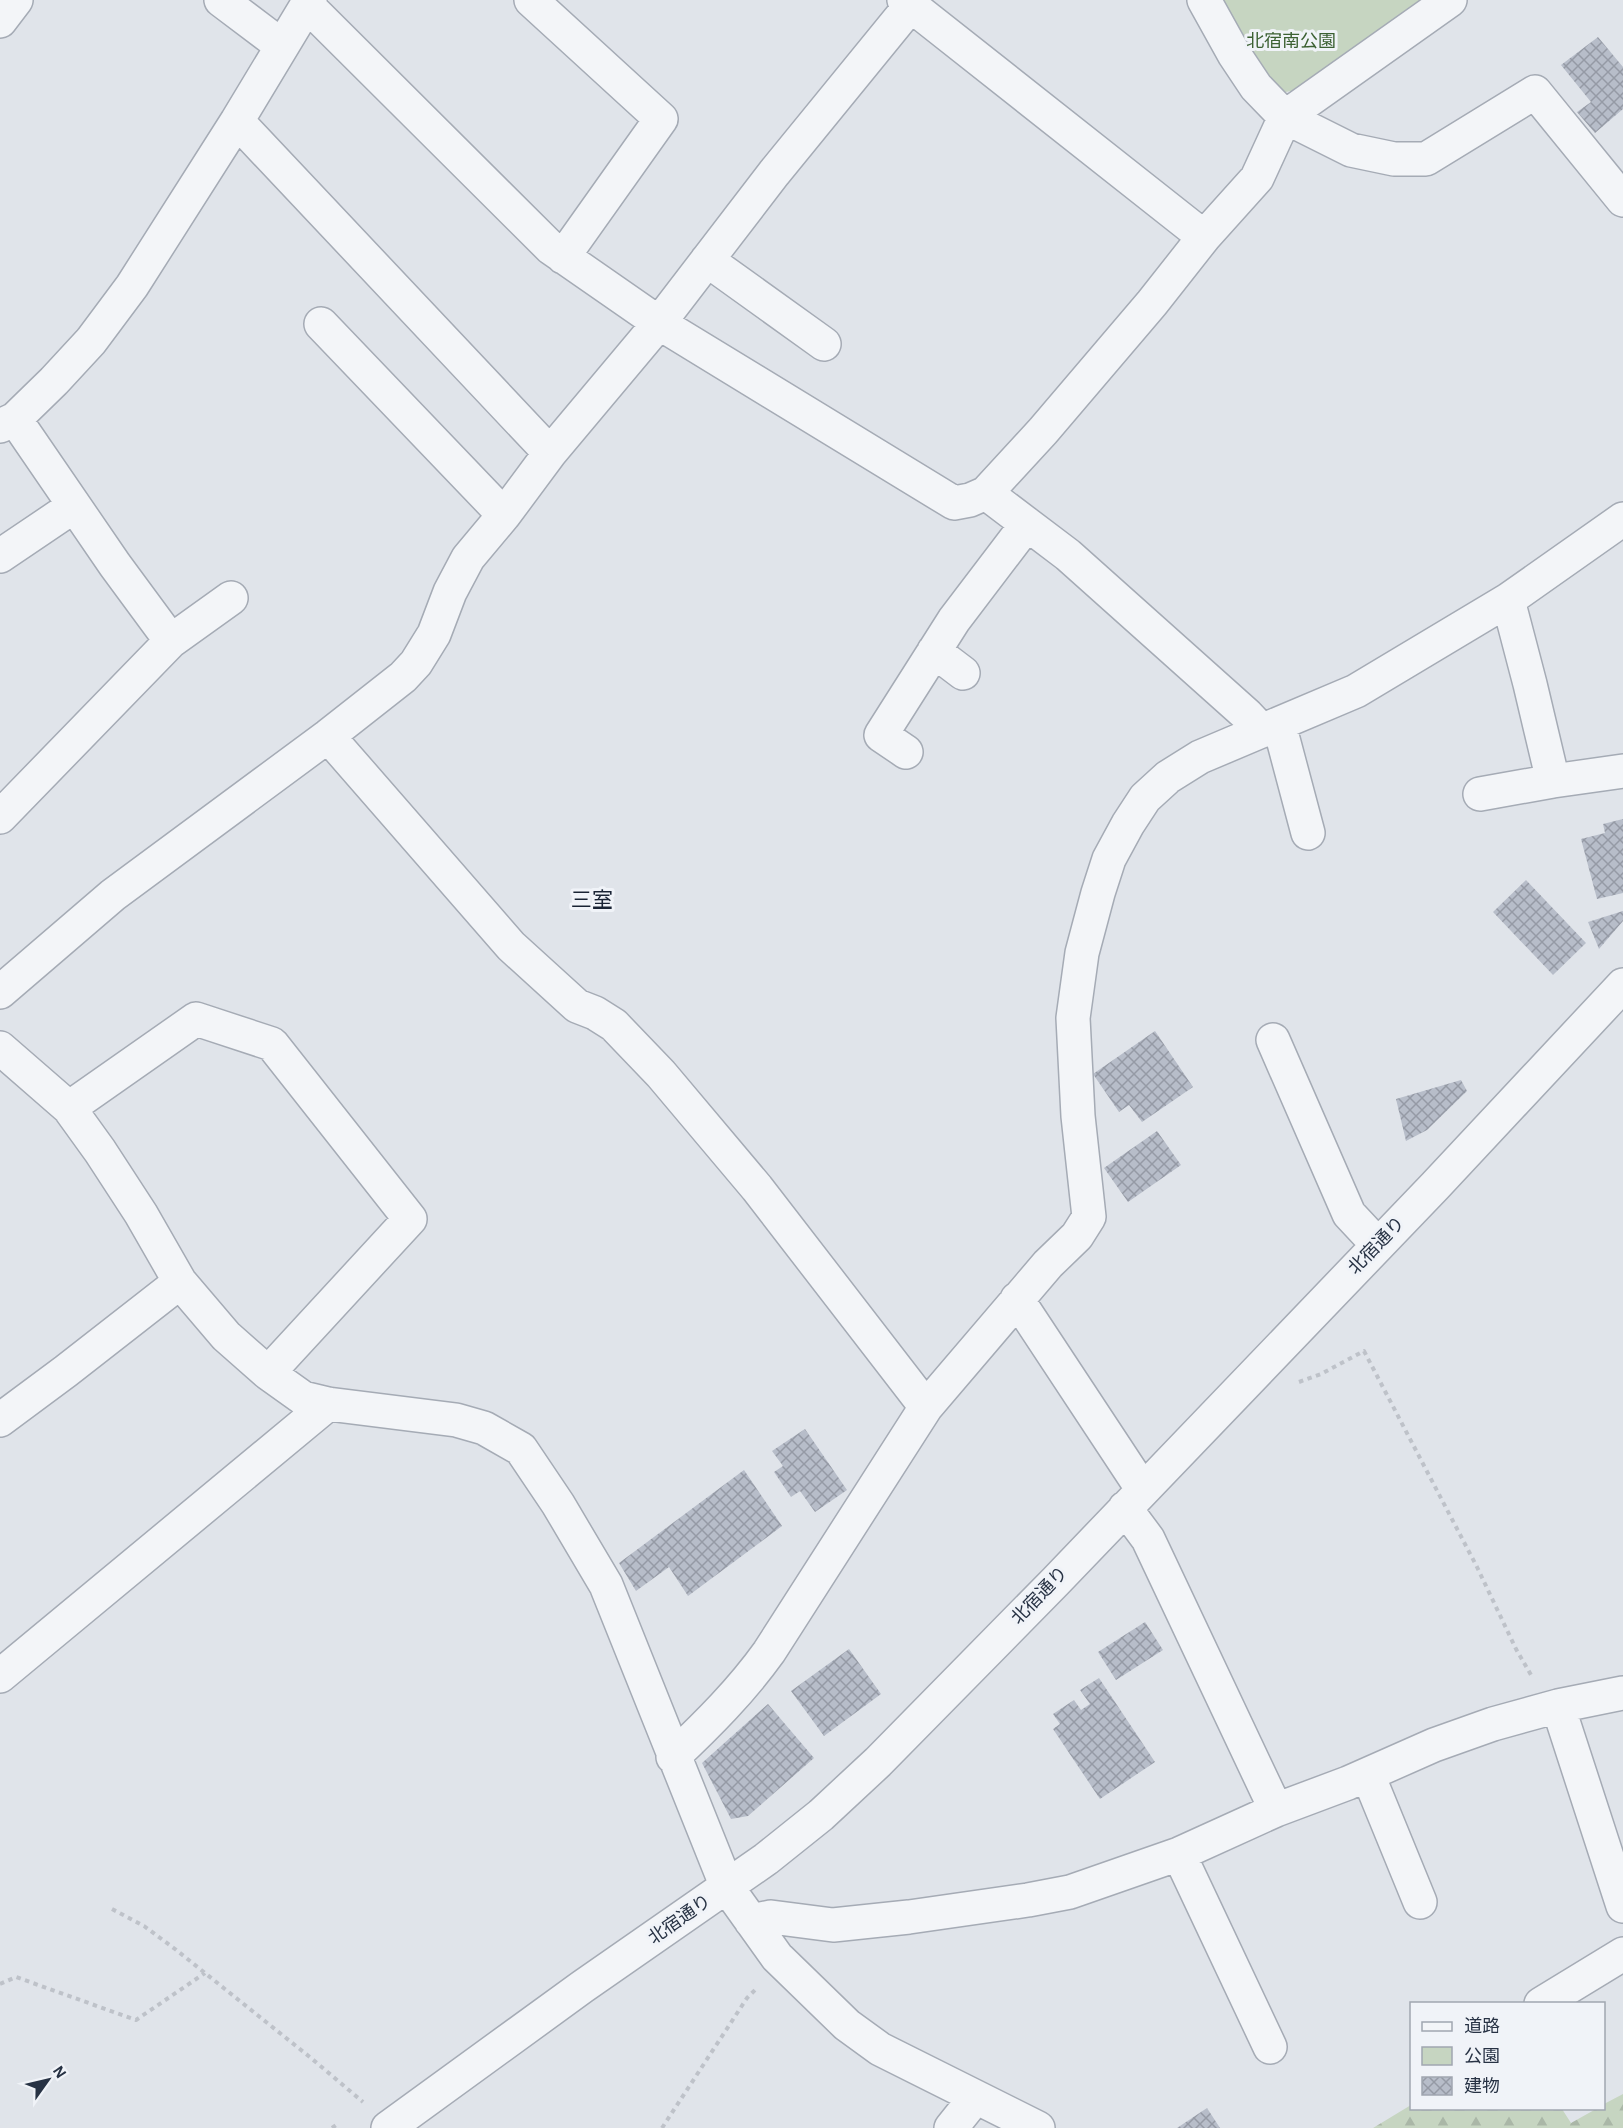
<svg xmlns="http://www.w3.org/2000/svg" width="1623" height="2128" viewBox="0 0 1623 2128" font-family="'Alegreya Sans','Noto Sans JP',sans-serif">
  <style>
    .forest { fill: url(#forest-firs) }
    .park { fill: #c6d5c1 }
    .building { fill: url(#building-cross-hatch) }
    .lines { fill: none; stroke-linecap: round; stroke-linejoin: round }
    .minor-casing { stroke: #a5abb5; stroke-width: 36 }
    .path { stroke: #bec2c9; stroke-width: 4; stroke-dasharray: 4.5 4.5; stroke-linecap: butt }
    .minor { stroke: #f3f5f8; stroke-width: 33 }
    .labels { text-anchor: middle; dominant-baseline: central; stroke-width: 6; stroke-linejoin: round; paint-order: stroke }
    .park-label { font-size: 18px; fill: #3c6133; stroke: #f0f3f8 }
    .street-label { font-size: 18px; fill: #273244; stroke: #f0f3f8 }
    .quarter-label { font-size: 21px; fill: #192334; stroke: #f0f3f8 }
  </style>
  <defs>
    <pattern id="forest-firs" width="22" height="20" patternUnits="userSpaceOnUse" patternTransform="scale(1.5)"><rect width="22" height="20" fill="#c6d5c1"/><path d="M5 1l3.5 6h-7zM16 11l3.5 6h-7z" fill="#aab7a7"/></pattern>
    <pattern id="building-cross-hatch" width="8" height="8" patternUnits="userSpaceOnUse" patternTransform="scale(1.5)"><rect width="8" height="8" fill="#b7bdc9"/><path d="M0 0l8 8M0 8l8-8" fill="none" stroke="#959aa5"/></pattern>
  </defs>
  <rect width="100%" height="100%" fill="#e0e4ea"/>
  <path class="forest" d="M1623 2094V2128H1373L1411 2105 1412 2108 1562 2109 1571 2123 1596 2109 1604 2108V2104Z"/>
  <path class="park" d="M1221 0H1426L1300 89 1272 95Z"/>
  <path class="building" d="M1598 37 1623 67V109L1595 133 1577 112 1591 102 1561 65Z
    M1623 819V893L1597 899 1581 839 1605 833 1603 824Z
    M1526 880 1586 943 1553 975 1493 912Z
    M1623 911V921L1599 949 1588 922Z
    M1155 1031 1193 1087 1142 1122 1129 1105 1119 1112 1093 1074Z
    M1461 1080 1467 1091 1427 1130 1406 1141 1396 1099Z
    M1157 1131 1181 1165 1128 1202 1104 1168Z
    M805 1429 847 1490 815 1512 800 1491 791 1497 774 1472 783 1466 772 1451Z
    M744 1470 782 1526 688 1596 669 1567 636 1591 619 1563Z
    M1145 1622 1163 1650 1116 1680 1098 1652Z
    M849 1649 881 1694 824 1736 791 1691Z
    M1099 1678 1155 1762 1100 1799 1053 1729 1060 1724 1053 1714 1074 1700 1081 1710 1090 1704 1080 1690Z
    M768 1704 814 1758 748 1816 731 1819 702 1763Z
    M1207 2108 1220 2128H1177Z"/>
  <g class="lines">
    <g class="minor-casing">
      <path id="minor" d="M221 0 282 46
        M531 0 661 119 563 257
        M904 0 1204 237
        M1204 0 1234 54 1256 87 1285 117 1351 150 1394 159H1426L1535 92 1623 200
        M307 5 551 248 659 323 954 503 970 500 986 493 1043 431 1152 303 1204 237 1257 178 1285 117 1450 0
        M0 21 16 0
        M237 121 550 453
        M707 260 824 344
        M321 324 504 515 550 453 659 323 774 173 911 5
        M15 419 115 565 171 641
        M0 426 15 419 54 381 91 341 132 286 237 121 310 0
        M986 493 1068 555 1247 715 1262 731
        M0 556 74 506
        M1508 600 1530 684 1553 781
        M934 651 963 673
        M1279 724 1308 833
        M328 736 511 946 577 1006 595 1013 614 1025 661 1074 757 1188 926 1407
        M906 752 881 735 954 620 1027 524
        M1480 794 1553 781 1623 771
        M0 817 171 641 231 598
        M0 992 113 895 328 736 403 677 416 663 434 634 450 592 468 558 504 515
        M1273 1040 1349 1214 1378 1245
        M0 1048 69 1108 100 1151 141 1214 180 1282 226 1336 268 1373 303 1398 328 1404 456 1420 484 1428 521 1449 558 1504 606 1585 727 1887 777 1957 847 2025 880 2049 1038 2128
        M69 1108 196 1019 272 1044 410 1219 268 1373
        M1017 1299 1143 1490
        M0 1420 66 1371 180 1282
        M1125 1508 1148 1539 1276 1810
        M0 1676 328 1404
        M1558 1706 1623 1906
        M673 1757C708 1724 741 1691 769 1652L926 1407 1048 1264 1077 1236 1089 1217 1078 1116 1073 1018 1082 953 1098 893 1109 859 1128 824 1145 798 1168 777 1200 757 1356 691 1508 600 1623 519
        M1368 1775 1420 1902
        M1179 1854 1270 2047
        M751 1921 771 1917 833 1925 909 1917 1028 1900 1070 1892 1179 1854 1276 1810 1348 1783 1434 1745 1493 1724 1558 1706 1623 1693
        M1541 2004 1623 1954
        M388 2128 582 1987 766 1859 821 1815 878 1762 1056 1581 1435 1186 1623 985
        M951 2128 975 2098"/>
    </g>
    <path class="path" d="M1299 1382 1321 1374 1364 1351 1477 1567 1516 1649 1531 1675
      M112 1909 144 1926 175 1949 311 2058 363 2102
      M0 1984 16 1977 136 2020 205 1973
      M332 2128 339 2123
      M662 2128 747 1998 756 1989"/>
    <use href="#minor" class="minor"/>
  </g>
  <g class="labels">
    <g class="park-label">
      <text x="1291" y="42">北宿南公園</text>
    </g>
    <g class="street-label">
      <text transform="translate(1377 1246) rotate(-46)">北宿通り</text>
      <text transform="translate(1040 1596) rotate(-46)">北宿通り</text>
      <text transform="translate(680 1920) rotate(-35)">北宿通り</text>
    </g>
    <g class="quarter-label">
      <text x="592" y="900">三室</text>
    </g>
  </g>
  <rect x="1410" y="2002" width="195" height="108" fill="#f0f3f8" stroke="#a0a6b0" stroke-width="1.5"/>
  <rect x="1422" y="2022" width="30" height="9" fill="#f3f5f8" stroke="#a0a6b0" stroke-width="1.5"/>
  <text x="1464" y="2032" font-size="18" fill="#273244">道路</text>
  <rect x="1422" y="2047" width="30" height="18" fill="#c6d5c1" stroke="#a0a6b0" stroke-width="1.5"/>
  <text x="1464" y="2062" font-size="18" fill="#273244">公園</text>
  <rect x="1422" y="2077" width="30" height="18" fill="url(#building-cross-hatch)" stroke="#a0a6b0" stroke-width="1.5"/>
  <text x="1464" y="2092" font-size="18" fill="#273244">建物</text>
  <g transform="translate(48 2080) rotate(56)" stroke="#f0f3f8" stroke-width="4.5" paint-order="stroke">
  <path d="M0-4.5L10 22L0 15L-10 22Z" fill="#273244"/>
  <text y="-9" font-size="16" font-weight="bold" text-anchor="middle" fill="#273244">N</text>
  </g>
</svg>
